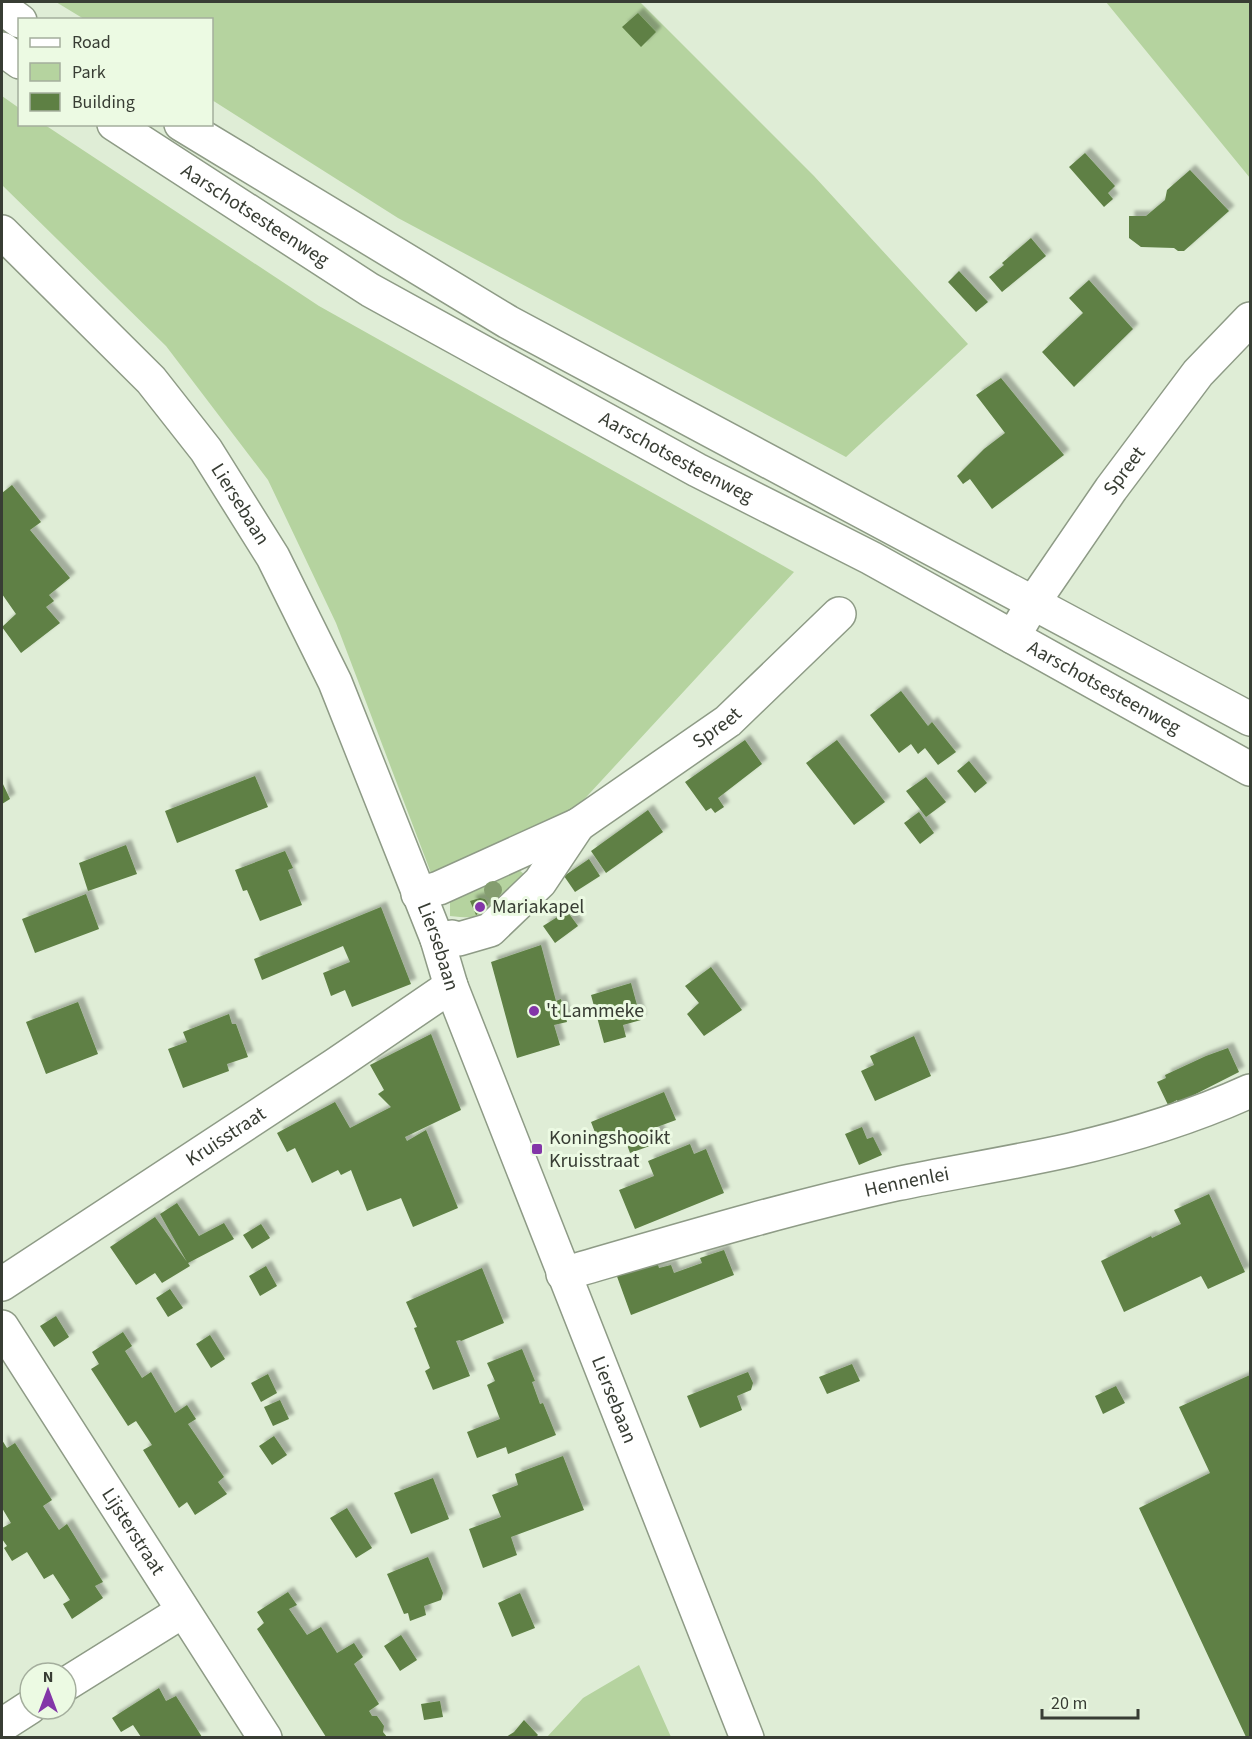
<svg xmlns="http://www.w3.org/2000/svg" width="1252" height="1739" viewBox="0 0 1252 1739" font-family="'Source Sans 3',sans-serif">
  <style>
    .green { fill: #b5d39f }
    .building { fill: #5e8044; filter: url(#shadow) }
    .lines { fill: none; stroke-linecap: round; stroke-linejoin: round }
    .minor-casing { stroke: #8e9b86; stroke-width: 36 }
    .major-casing { stroke: #8e9b86; stroke-width: 36 }
    .minor { stroke: #fff; stroke-width: 33 }
    .major { stroke: #fff; stroke-width: 33 }
    .tree { fill: #849d6f }
    .poi-dot { fill: #8336a8; stroke: #ecfae3; stroke-width: 2 }
    .labels { text-anchor: middle; dominant-baseline: central; stroke-width: 6; stroke-linejoin: round; paint-order: stroke }
    .street-label { font-size: 20px; fill: #383d34; stroke: #ecfae3 }
    .poi-label { font-size: 20px; fill: #383d34; stroke: #ecfae3; text-anchor: start }
  </style>
  <defs>
    <filter id="shadow"><feDropShadow dx="5.5" dy="-5.5" stdDeviation="1.5" flood-color="#0004"/></filter>
  </defs>
  <rect width="100%" height="100%" fill="#dfedd6"/>
  <path class="green" d="M56 2H640L814 176 968 344 846 457 398 218 212 100V20L84 19Z
    M1106 2H1250V178Z
    M2 96 19 108 20 124 45 125 319 306 794 572 578 806 431 873 336 623 268 480 166 346 2 185Z
    M518 869 525 875C499 908 497 922 450 916V902L459 887Z
    M639 1665 671 1737H547L583 1698Z"/>
  <path class="building" d="M638 13 656 32 641 47 622 27Z
    M1085 153 1115 186 1108 193 1113 199 1104 207 1069 167Z
    M1190 170 1229 211 1184 251H1178L1174 248 1141 247 1129 238V216H1146L1165 200 1167 190Z
    M1031 238 1046 256 1002 292 989 277 1004 265 1002 263Z
    M959 271 988 302 976 312 948 282Z
    M1089 280 1133 329 1074 387 1042 352 1083 313 1069 298Z
    M1001 378 1064 455 992 509 970 479 963 484 957 476 984 449 1005 433 976 395Z
    M12 485 41 522 30 530 70 578 49 595 54 601 46 607 60 623 21 653 2 627 16 614 2 594V493Z
    M901 691 928 726 932 722 956 752 938 765 925 748 918 754 911 744 899 753 870 715Z
    M745 740 762 764 718 798 724 807 715 813 711 808 706 811 685 782Z
    M837 740 885 802 854 825 806 763Z
    M969 761 987 783 975 793 957 771Z
    M255 776 268 807 177 843 165 811Z
    M926 777 946 802 926 817 906 791Z
    M2 782 10 799 2 804Z
    M648 810 663 832 606 873 591 851Z
    M919 812 934 833 920 844 904 823Z
    M126 845 137 874 88 891 79 863Z
    M285 851 293 868 288 870 302 905 260 921 247 890 243 891 235 870Z
    M589 859 600 876 575 892 564 876Z
    M86 894 99 929 35 953 22 919Z
    M480 898 485 899 488 904 486 909 476 915 470 901Z
    M381 907 411 984 352 1007 345 990 331 996 323 973 350 962 343 946 262 980 254 959Z
    M567 911 578 926 555 943 543 926Z
    M541 945 556 1001 561 999 567 1022 554 1025 560 1045 517 1058 491 962Z
    M711 967 742 1010 704 1036 687 1014 699 1003 685 986Z
    M631 983 641 1020 623 1025 626 1037 604 1043 591 995Z
    M78 1002 98 1054 46 1074 26 1022Z
    M229 1014 232 1024H236L248 1057 227 1064 229 1071 183 1088 168 1049 187 1042 183 1032Z
    M431 1034 461 1110 405 1137 407 1141 426 1130 458 1208 413 1227 401 1198 367 1211 351 1170 341 1175 338 1170 312 1183 295 1148 287 1152 277 1133 335 1102 350 1128 391 1107 378 1094 384 1090 370 1065Z
    M914 1036 931 1076 875 1101 861 1071 874 1065 870 1056Z
    M1228 1048 1239 1072 1178 1103 1177 1100 1168 1105 1157 1082 1166 1078 1165 1075 1206 1056Z
    M664 1092 676 1120 657 1127 664 1141 630 1153 625 1139 601 1148 591 1122Z
    M862 1127 867 1139 873 1137 882 1155 859 1165 845 1134Z
    M690 1144 694 1154 706 1149 724 1193 635 1229 619 1190 654 1176 648 1161Z
    M1209 1194 1245 1272 1208 1289 1201 1276 1124 1312 1101 1261 1151 1236 1152 1238 1181 1224 1174 1210Z
    M177 1203 199 1236 224 1223 234 1239 188 1263 190 1266 162 1283 155 1273 136 1285 110 1247 155 1217 187 1262 160 1214Z
    M261 1224 270 1238 252 1249 243 1235Z
    M724 1250 734 1275 631 1315 615 1271 656 1258 659 1268 671 1265 674 1273 702 1263 700 1258Z
    M266 1266 277 1286 260 1296 249 1276Z
    M482 1268 504 1323 461 1341 460 1340 456 1341 470 1376 433 1390 425 1371 430 1368 414 1328 417 1327 406 1302Z
    M170 1289 183 1308 168 1317 156 1298Z
    M56 1316 69 1337 54 1347 40 1326Z
    M123 1332 132 1346 125 1351 142 1378 151 1372 175 1413 187 1405 196 1419 188 1424 224 1477 218 1482 227 1494 195 1515 187 1502 179 1508 143 1450 152 1445 136 1421 128 1426 91 1369 99 1364 92 1352Z
    M210 1335 225 1359 211 1368 196 1344Z
    M522 1349 535 1381 532 1382 540 1404 543 1403 556 1435 508 1454 506 1447 477 1458 467 1432 500 1419 487 1385 495 1381 487 1363Z
    M852 1364 860 1381 827 1394 819 1377Z
    M748 1372 753 1383 751 1390 737 1396 742 1410 700 1428 687 1396Z
    M268 1374 277 1393 261 1402 251 1383Z
    M1250 1375V1737H1246L1139 1508 1210 1473 1179 1407Z
    M1116 1386 1125 1403 1103 1414 1095 1396Z
    M280 1400 289 1419 273 1426 264 1407Z
    M274 1436 287 1455 272 1465 259 1446Z
    M2 1440 7 1448 15 1443 52 1500 43 1506 59 1530 67 1524 103 1582 95 1586 103 1598 72 1619 63 1604 70 1600 53 1574 44 1579 27 1552 12 1561 4 1548 7 1546 2 1539V1528L11 1523 2 1508Z
    M563 1456 584 1510 511 1537 517 1555 483 1568 469 1529 501 1517 492 1495 518 1485 515 1474Z
    M433 1478 449 1519 411 1534 394 1493Z
    M347 1508 372 1548 356 1558 330 1518Z
    M428 1557 443 1593 441 1600 424 1606 426 1615 410 1621 408 1613 404 1614 387 1574Z
    M288 1592 297 1605 289 1609 307 1635 321 1627 337 1653 354 1643 363 1657 354 1664 379 1704 369 1711 372 1716H377L384 1726 383 1732 387 1737H326L257 1629 264 1623 257 1612Z
    M520 1593 535 1628 512 1637 498 1603Z
    M401 1635 417 1660 400 1671 384 1646Z
    M159 1688 166 1701 176 1696 202 1737H141L133 1725 121 1732 112 1718Z
    M440 1701 443 1717 424 1720 421 1704Z
    M524 1720 538 1735 536 1737H506L514 1732Z"/>
  <g class="lines">
    <g class="minor-casing">
      <g id="minor">
        <path id="s1" d="M2 232 151 380 206 450 273 557 335 682 437 939 451 986 747 1738"/>
        <path id="s2" d="M1013 637 1033 603 1111 489 1198 373 1250 319"/>
        <path id="s3" d="M418 894 439 888 578 825 728 721 839 614"/>
        <path d="M437 939 452 937 459 939 490 930 540 882 578 825"/>
        <path id="s4" d="M563 1274C674 1242 783 1209 896 1184 954 1172 1012 1163 1070 1150 1131 1136 1193 1117 1250 1091"/>
        <path id="s5" d="M2 1284 335 1065 451 986"/>
        <path id="s6" d="M2 1327 265 1738"/>
        <path d="M66 1684 183 1611"/>
        <path d="M2 1725 30 1707"/>
      </g>
    </g>
    <g class="major-casing">
      <g id="major">
        <path d="M2 8 20 21"/>
        <path d="M2 49 20 62"/>
        <path id="s7" d="M114 124 370 290 697 470 871 558 1250 769"/>
        <path d="M181 124 508 322 1250 719"/>
      </g>
    </g>
    <use href="#minor" class="minor"/>
    <use href="#major" class="major"/>
  </g>
  <circle class="tree" cx="493" cy="890" r="9"/>
  <g class="poi-dot">
    <circle cx="480" cy="907" r="6"/>
    <circle cx="534" cy="1011" r="6"/>
    <rect x="531" y="1143" width="12" height="12" rx="3"/>
  </g>
  <g class="labels">
    <g class="street-label">
      <text stroke="none"><textPath href="#s7" startOffset="168">Aarschotsesteenweg</textPath></text>
      <text stroke="none"><textPath href="#s7" startOffset="654">Aarschotsesteenweg</textPath></text>
      <text stroke="none"><textPath href="#s2" startOffset="200">Spreet</textPath></text>
      <text stroke="none"><textPath href="#s1" startOffset="363">Liersebaan</textPath></text>
      <text stroke="none"><textPath href="#s7" startOffset="1140">Aarschotsesteenweg</textPath></text>
      <text stroke="none"><textPath href="#s3" startOffset="344">Spreet</textPath></text>
      <text stroke="none"><textPath href="#s1" startOffset="849">Liersebaan</textPath></text>
      <text stroke="none"><textPath href="#s5" startOffset="268">Kruisstraat</textPath></text>
      <text stroke="none"><textPath href="#s4" startOffset="356">Hennenlei</textPath></text>
      <text stroke="none"><textPath href="#s1" startOffset="1335">Liersebaan</textPath></text>
      <text stroke="none"><textPath href="#s6" startOffset="243">Lijsterstraat</textPath></text>
    </g>
    <g class="poi-label">
      <text x="492" y="907">Mariakapel</text>
      <text x="546" y="1011">'t Lammeke</text>
      <text x="549" y="1138">Koningshooikt<tspan x="549" dy="23">Kruisstraat</tspan></text>
    </g>
  </g>
  <rect width="1252" height="1739" fill="none" stroke="#383d34" stroke-width="6"/>
  <rect x="18" y="18" width="195" height="108" fill="#ecfae3" stroke="#a4ae9d" stroke-width="1.5"/>
  <rect x="30" y="38" width="30" height="9" fill="#ffffff" stroke="#a4ae9d" stroke-width="1.5"/>
  <text x="72" y="48" font-size="18" fill="#383d34">Road</text>
  <rect x="30" y="63" width="30" height="18" fill="#b5d39f" stroke="#a4ae9d" stroke-width="1.5"/>
  <text x="72" y="78" font-size="18" fill="#383d34">Park</text>
  <rect x="30" y="93" width="30" height="18" fill="#5e8044" stroke="#a4ae9d" stroke-width="1.5"/>
  <text x="72" y="108" font-size="18" fill="#383d34">Building</text>
  <g transform="translate(48 1691)"><circle r="28" fill="#ecfae3" stroke="#a4ae9d" stroke-width="1.5"/>
  <path d="M0-4.5L10 22L0 15L-10 22Z" fill="#8336a8"/>
  <text y="-9" font-size="16" font-weight="bold" text-anchor="middle" fill="#383d34">N</text>
  </g>
  <path d="M1042 1709v9h96v-9" fill="none" stroke="#383d34" stroke-width="3"/>
  <text x="1051" y="1709" font-size="18" fill="#383d34" stroke="#ecfae3" stroke-width="4.5" paint-order="stroke">20 m</text>
</svg>
